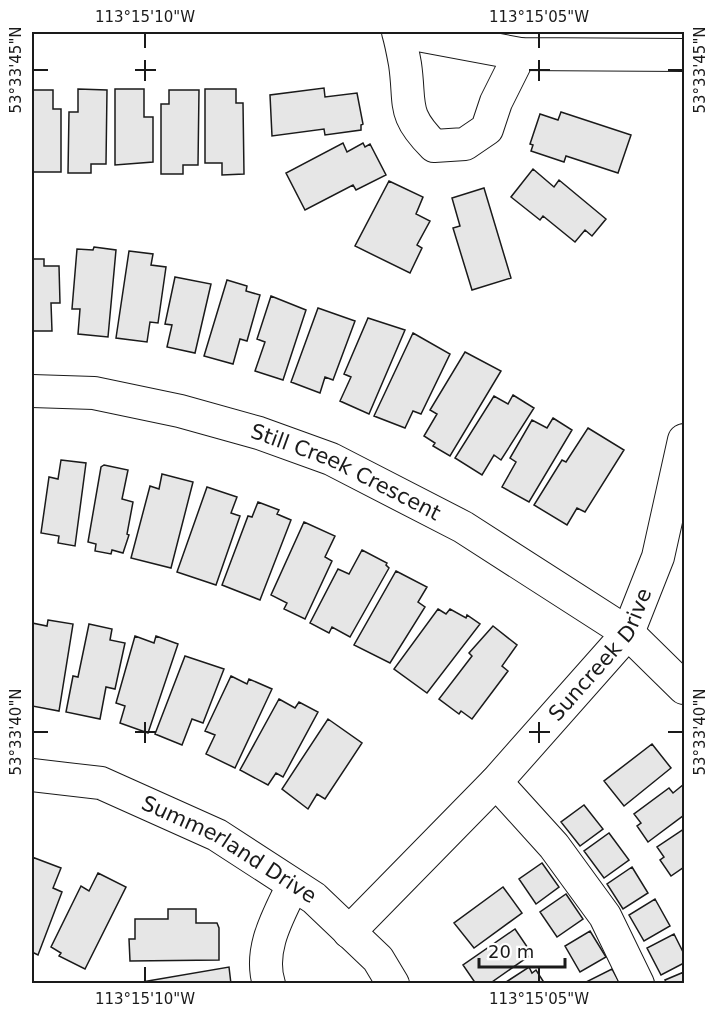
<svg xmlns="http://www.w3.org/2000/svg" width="716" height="1015" viewBox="0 0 716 1015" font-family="'DejaVu Sans',sans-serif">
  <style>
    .building { fill: #e6e6e6; stroke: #1a1a1a; stroke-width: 1.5 }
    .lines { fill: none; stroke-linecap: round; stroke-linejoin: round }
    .minor-casing { stroke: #1a1a1a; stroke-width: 34 }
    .minor { stroke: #fff; stroke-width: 32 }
    .ticks { fill: none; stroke: #1a1a1a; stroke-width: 2 }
    .labels { text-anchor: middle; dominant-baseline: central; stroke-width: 4.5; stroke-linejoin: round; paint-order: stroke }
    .street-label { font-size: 21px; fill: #1a1a1a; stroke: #fff }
    .neatline { fill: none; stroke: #1a1a1a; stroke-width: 2 }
    .ticks-label { font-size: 15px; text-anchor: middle; fill: #1a1a1a }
  </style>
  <rect width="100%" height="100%" fill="#fff"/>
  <path class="building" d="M324 88 325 97 357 93 363 124 361 125V130L325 135 324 129 272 136 270 95Z
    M78 89 107 90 106 164H91V173H68L69 112H78Z
    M115 89H144V117H153V162L115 165Z
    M205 89H236V103H243L244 174 222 175V163H205Z
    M32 90H53V109H61V172H32Z
    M169 90H199L198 165H183V174H161V104H169Z
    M561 112 631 135 618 173 566 156 564 162 531 151 533 145 530 144 540 114 558 120Z
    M343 143 347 152 363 143 365 147 370 144 386 175 356 190 353 185 305 210 286 173Z
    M533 169 554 187 559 180 606 219 592 236 585 230 575 242 543 216 540 220 511 197Z
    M389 181 423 197 416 214 430 221 417 245 422 248 410 273 355 246Z
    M484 188 511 278 472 290 453 228 460 226 452 198Z
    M94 247 116 250 108 337 78 334 80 309H72L77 249 93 250Z
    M129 251 153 254 151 265 166 267 158 323 150 322 147 342 116 338Z
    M32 259H44V266H59L60 303H51L52 331H32Z
    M175 277 211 284 195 353 167 347 172 325 165 324Z
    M227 280 247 286 246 291 260 295 247 341 240 339 233 364 204 356Z
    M271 296 306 310 283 380 255 371 265 342 257 339Z
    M318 308 355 321 333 380 325 377 320 393 291 382Z
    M368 318 405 330 369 414 340 401 351 377 344 374Z
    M413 333 450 354 421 414 413 411 405 428 374 416Z
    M465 352 501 371 450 456 433 446 435 443 424 436 437 414 430 410Z
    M513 395 534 408 501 460 494 455 482 475 455 458 494 396 508 404Z
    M553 418 572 430 529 502 502 487 516 462 510 458 532 420 547 428Z
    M588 428 624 450 585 512 577 508 567 525 534 505 562 460 566 462Z
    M61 460 86 463 75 546 58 543 59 536 41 533 49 477 58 479Z
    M104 465 128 470 122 499 133 502 127 534 129 535 123 553 112 550 111 554 95 551 96 544 88 542 101 467Z
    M162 474 193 482 171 568 131 558 150 486 159 489Z
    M207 487 237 497 231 513 240 516 216 585 177 572Z
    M258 502 279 510 277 514 291 520 260 600 222 585 248 516 252 517Z
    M304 522 335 536 325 557 332 561 305 619 284 609 287 603 271 595Z
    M362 550 387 563 386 565 389 568 350 637 332 627 329 633 310 623 338 569 349 574Z
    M396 571 427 587 418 602 425 607 390 663 354 645Z
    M438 609 446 614 450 609 466 618 467 615 480 624 427 693 394 669Z
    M48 620 73 624 59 711 32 706V623L47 626Z
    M89 624 112 629 110 640 125 643 115 689 106 687 100 719 66 712 73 676 78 677Z
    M493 626 517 645 502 666 508 671 472 719 461 711 459 714 439 699 472 656 469 653Z
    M135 636 154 643 156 636 178 644 148 733 120 723 125 706 116 703Z
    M185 656 224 669 203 723 192 719 182 745 155 734Z
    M231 676 247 684 249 679 272 689 235 768 206 754 215 735 205 731Z
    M279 699 295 708 299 702 318 712 283 777 276 773 268 785 240 770Z
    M328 719 362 743 325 799 317 794 308 809 282 789Z
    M652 744 671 768 624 806 604 781Z
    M684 784V815L648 842 637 826 641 823 634 814 669 788 673 793Z
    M584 805 603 829 580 846 561 822Z
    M684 829V867L671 876 660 860 664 857 657 847Z
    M609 833 629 860 604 878 584 851Z
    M32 857 61 868 53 888 62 892 38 955 32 952Z
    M542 863 559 887 536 904 519 879Z
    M632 867 648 893 623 909 607 884Z
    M98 873 126 887 85 969 59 956 61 953 51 947 81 886 89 891Z
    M503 887 522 913 474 948 454 923Z
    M566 894 583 919 557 937 540 912Z
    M655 899 670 926 644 941 629 915Z
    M168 909H196V923H217L219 928V960L130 961 129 939H135V919H168Z
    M515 929 532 954 489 984H476L463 965Z
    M590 931 606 957 580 972 565 946Z
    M674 934 684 954V963L661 975 647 948Z
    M229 967 231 984 136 983Z
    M529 967 532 973 536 970 545 984H503Z
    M612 969 620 984H587L586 982Z
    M684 972V984H667L665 980Z"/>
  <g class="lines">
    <g class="minor-casing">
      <g id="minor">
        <path d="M398 32C401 42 403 53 405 64 411 105 401 113 434 146L465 144 487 129 496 102 520 54"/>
        <path d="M402 32 520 54 684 55"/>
        <path id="s1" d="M32 391 94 393 180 411 259 433 331 459 463 527 628 633 684 688"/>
        <path id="s2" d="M32 775 101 783 217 835 314 898 378 959 393 984"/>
        <path d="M496 782 554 846 605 916 638 984"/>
        <path id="s3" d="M349 932 496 782 628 633 658 557 684 440"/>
        <path d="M269 984C258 949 279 915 293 885"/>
      </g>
    </g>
    <use href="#minor" class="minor"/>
  </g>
  <path class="ticks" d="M145 33V48M539 33V48M145 60V81M539 60V81M33 70H48M135 70H156M529 70H550M668 70H683M145 722V743M539 722V743M33 732H48M135 732H156M529 732H550M668 732H683M145 967V982M539 967V982"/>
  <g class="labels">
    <g class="street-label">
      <text stroke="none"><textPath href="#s1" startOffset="327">Still Creek Crescent</textPath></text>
      <text stroke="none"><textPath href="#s3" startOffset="376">Suncreek Drive</textPath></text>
      <text stroke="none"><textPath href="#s2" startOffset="214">Summerland Drive</textPath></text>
    </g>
  </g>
  <rect width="716" height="1015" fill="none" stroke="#ffffff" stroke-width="66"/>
  <path d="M479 958v9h86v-9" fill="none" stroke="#1a1a1a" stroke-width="3"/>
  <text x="488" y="958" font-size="18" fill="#1a1a1a" stroke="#ffffff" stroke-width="4.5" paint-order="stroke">20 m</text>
  <rect x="33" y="33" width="650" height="949" class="neatline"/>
  <g class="ticks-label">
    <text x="145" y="22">113°15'10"W</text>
    <text x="539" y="22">113°15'05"W</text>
    <text transform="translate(16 70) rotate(-90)" y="5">53°33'45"N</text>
    <text transform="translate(700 70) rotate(-90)" y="5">53°33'45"N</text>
    <text transform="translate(16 732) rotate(-90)" y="5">53°33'40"N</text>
    <text transform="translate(700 732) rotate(-90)" y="5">53°33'40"N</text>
    <text x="145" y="1004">113°15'10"W</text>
    <text x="539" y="1004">113°15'05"W</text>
  </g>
</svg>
